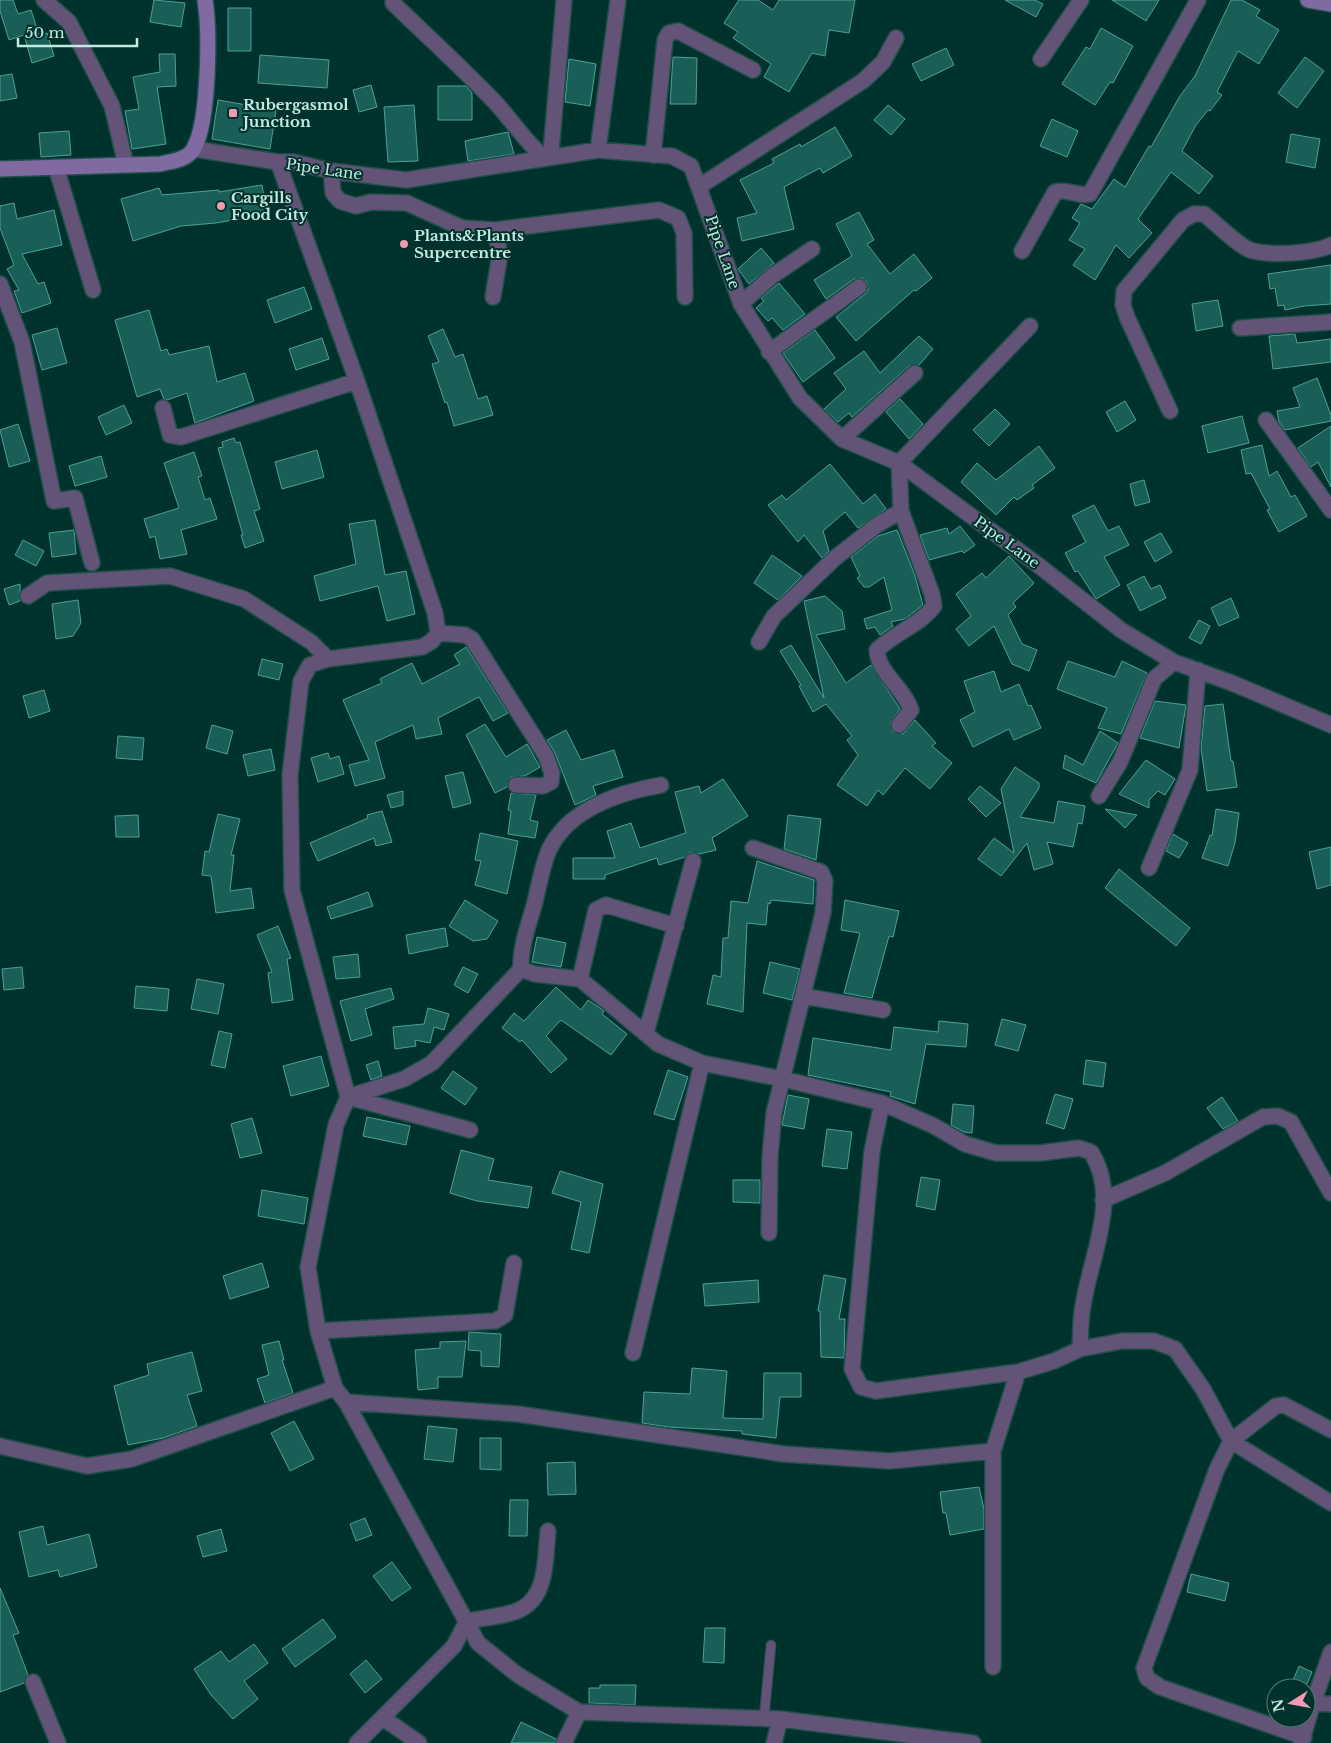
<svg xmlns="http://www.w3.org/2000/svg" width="1331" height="1743" viewBox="0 0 1331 1743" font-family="'Libre Baskerville',serif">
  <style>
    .building { fill: #1a5f57; stroke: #4ba195 }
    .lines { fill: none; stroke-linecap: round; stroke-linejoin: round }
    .lane-casing { stroke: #1f4f4a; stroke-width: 11 }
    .street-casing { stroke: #1f4f4a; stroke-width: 18 }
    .secondary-casing { stroke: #1f4f4a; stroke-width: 18 }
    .lane { stroke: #625377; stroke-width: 9 }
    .street { stroke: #625377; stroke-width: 15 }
    .secondary { stroke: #8169a2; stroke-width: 15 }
    .poi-dot { fill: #f29ab0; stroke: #00322d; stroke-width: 2 }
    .labels { text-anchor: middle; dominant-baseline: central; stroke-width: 4; stroke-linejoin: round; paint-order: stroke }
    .poi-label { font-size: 15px; font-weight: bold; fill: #c1eae2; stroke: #00322d; text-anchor: start }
    .street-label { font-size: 15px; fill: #c1eae2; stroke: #00322d }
  </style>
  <rect width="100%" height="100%" fill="#00322d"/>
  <path class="building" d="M0 0H13L18 14 31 10 39 35 47 33 54 56 32 63 24 35 9 40 0 11Z
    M154 0 185 3 181 27 150 22Z
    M739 0H758L773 10 779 0H855L849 33 829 30 825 56 812 53 789 92 764 77 771 64 733 38 738 32 724 23Z
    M1005 0H1035L1043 4 1036 17Z
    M1112 0H1159L1146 21Z
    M1231 0H1242L1260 10 1256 16 1279 30 1259 64 1238 51 1217 92 1222 95 1210 111 1208 110 1196 125 1182 151 1213 176 1199 194 1171 172 1138 219 1152 233 1129 258 1116 245 1095 280 1073 265 1085 249 1069 240 1080 223 1072 218 1081 204 1092 209 1114 179 1125 187 1149 146 1151 147 1180 96 1195 76Z
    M228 8H251V51H228Z
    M1101 28 1133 46 1113 83 1110 82 1095 105 1062 84 1086 47 1090 49Z
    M946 48 954 65 921 81 912 64Z
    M159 54H175L176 86 157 87 166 144 132 149 125 111 139 109 133 77 160 72Z
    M260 55 329 60 327 88 258 83Z
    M673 57 697 58 696 104H670Z
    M1305 57 1324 71 1297 108 1278 93Z
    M569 59 596 64 590 106 565 102Z
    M12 74 17 98 0 101V76Z
    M371 85 377 107 359 112 353 90Z
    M438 86H466L472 93V120H438Z
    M218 100 276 110 270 149 212 139Z
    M414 105 418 161 388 162 384 107Z
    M888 105 905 119 891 135 874 120Z
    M1052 119 1078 131 1067 157 1040 146Z
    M835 127 852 156 823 173 820 168 784 187 794 229 742 241 737 218 757 213 740 180 774 163 772 159 800 144 801 147Z
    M69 131 71 155 41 157 39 133Z
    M508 132 514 154 468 161 465 141Z
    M1291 134 1320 139 1315 168 1286 162Z
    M262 185 267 214 216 223 181 226 133 241 121 199 159 188 162 195 219 190V192Z
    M14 203 17 219 54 210 62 245 22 254 38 284 44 282 51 303 22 313 14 291 19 290 7 269 14 265 0 228V206Z
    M859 212 874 240 867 244 890 274 914 254 932 278 916 291 914 290 856 341 836 317 865 294 868 290 867 282 862 278 854 279 826 299 814 280 852 256 836 224Z
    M761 248 774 263 749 284 738 269Z
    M1331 265V304L1304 306 1285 310 1284 305 1278 306 1275 288 1270 289 1268 274Z
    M779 283 805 314 783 330 772 318 768 321 756 308 764 301 761 298Z
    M304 287 312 309 275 323 267 300Z
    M1218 300 1223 326 1196 331 1192 304Z
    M149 310 161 351 167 349 169 355 209 346 217 382 245 373 254 401 195 423 187 393 167 400 164 399 160 389 137 397 115 320Z
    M57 328 67 363 42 370 32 335Z
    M443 329 455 357 463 354 478 399 487 396 493 415 454 426 447 402 445 403 432 364 439 362 428 336Z
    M815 330 835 358 803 382 783 353Z
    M1295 334 1297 343 1331 339V362L1273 369 1269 336Z
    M919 336 933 349 919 365 909 366 852 417 849 413 838 422 824 409 846 389 834 373 864 351 880 373Z
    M322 338 329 359 296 370 289 349Z
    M1317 378 1331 415V421L1285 430 1279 422 1277 411 1300 407 1293 388Z
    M900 399 923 424 909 439 886 412Z
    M1125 401 1136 420 1117 432 1106 412Z
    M124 405 132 423 106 435 98 417Z
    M995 409 1010 424 989 446 973 430Z
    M1242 416 1249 443 1208 453 1202 426Z
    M18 424 30 461 9 467 0 430Z
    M1331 426V487L1318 462 1311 467 1298 448Z
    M234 438 236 443 240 442 260 509 254 511 264 541 245 548 241 535H243L218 448 223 447 222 442Z
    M1262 445 1269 476 1277 471 1291 497 1295 495 1307 516 1279 532 1267 510 1270 509 1251 473 1246 474 1241 450Z
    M1039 446 1055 468 1032 485 1034 488 1017 500 1014 497 996 515 961 482 977 463 996 480Z
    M317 450 324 477 282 489 275 462Z
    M194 452 202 476 198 477 205 500 210 498 217 519 181 530 187 554 160 559 155 536 150 538 144 519 179 508 164 463Z
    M101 456 107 477 75 486 69 466Z
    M830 464 863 504 875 494 886 509 858 528 845 512 823 531 829 551 822 558 804 535 798 542 768 505 782 495 786 500Z
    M1144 480 1150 502 1135 506 1130 484Z
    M1094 505 1108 531 1119 526 1129 545 1104 557 1120 585 1096 599 1078 571 1075 572 1065 553 1086 542 1072 516Z
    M375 520 385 575 406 571 415 614 387 621 378 586 320 601 314 576 356 564 349 524Z
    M960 526 975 545 964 553 962 551 929 560 920 535 947 528 949 534Z
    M74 530 76 554 52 557 49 533Z
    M897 530 915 576 923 605 905 619 891 622 893 626 880 635 875 627 867 629 864 619 892 610 884 577 869 587H864L857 578 860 576 851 557 878 536Z
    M1161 533 1172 552 1155 562 1144 542Z
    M23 540 44 551 36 566 15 555Z
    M772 555 802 576 778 600 754 583Z
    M1009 556 1034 583 1013 603 1016 607 1008 615 1022 644 1037 650 1029 671 1012 664 994 626 969 646 956 629 971 616 956 594 982 573 986 578Z
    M1144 576 1151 589 1160 585 1166 598 1140 611 1127 585Z
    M20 584V601L9 605 4 589Z
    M825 596 842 611 845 629 816 635 846 683 871 665 900 709 890 723 893 732 903 734 915 720 936 743 932 746 952 763 930 789 905 768 883 795 878 790 867 806 837 785 858 755 847 740 852 736 826 704 813 712 799 686 801 685 780 651 791 645 824 698 804 601Z
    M1231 598 1239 617 1219 626 1211 608Z
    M78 600 81 623 73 636 56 639 52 604Z
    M1199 620 1210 626 1201 644 1189 638Z
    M466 647 508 713 493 721 479 697 438 718 442 734 416 739 413 725 375 742 385 778 355 786 349 765 369 760 343 700 382 683 380 679 412 663 422 684 460 664 454 655Z
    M262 659 283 664 279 680 258 675Z
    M1068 661 1115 677 1122 661 1147 673 1121 734 1098 728 1107 708 1057 689Z
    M994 671 1001 692 1019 684 1028 706 1031 705 1041 728 1014 740 1009 729 973 747 960 720 975 712 964 681Z
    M44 690 50 711 29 718 23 696Z
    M1155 701 1186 705 1179 748 1140 738Z
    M1223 704 1231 761H1233L1237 787 1207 791 1201 748 1205 706Z
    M485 724 506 757 527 744 540 767 525 776 511 777 507 787 495 793 466 735Z
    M212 725 233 731 227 754 206 748Z
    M566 730 581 760 614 750 623 777 593 786 596 795 575 805 555 753 547 740Z
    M1100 731 1118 743 1096 783 1063 768 1065 755 1083 765Z
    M118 736 144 738 142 760 116 758Z
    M271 749 275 770 248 776 243 755Z
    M328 753 330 759 339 756 344 774 318 782 311 758Z
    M1146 760 1175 779 1165 795 1158 791 1149 800V808L1119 794Z
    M1015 767 1039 783V788L1020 817 1054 823 1058 801 1085 806 1082 824 1078 823 1073 847 1047 842 1053 864 1034 870 1027 843 1001 876 978 859 994 838 1014 853 1001 789Z
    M463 772 471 803 453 808 445 776Z
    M723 779 748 816 712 838 716 850 699 854 690 852 685 857 659 865 657 858 605 875V879H573V858H615L607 831 631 823 640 848 686 833 675 792 699 786 701 793Z
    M980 786 1001 803 986 817 968 799Z
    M403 791V805L391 808 387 795Z
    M511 793 536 795 530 820 538 822 535 838 508 834 511 811 508 810Z
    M1105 809 1137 815 1125 828Z
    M1216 809 1239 813 1235 843 1228 866 1202 858 1210 835 1212 836Z
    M382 811 392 842 376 846 374 838 318 861 310 843 368 818 367 815Z
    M218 814 240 819 231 855H234L230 891 251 888 254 908 216 913 211 876 202 875 205 851 209 852Z
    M138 815 139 837H116L115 816Z
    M788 815 821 819 816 860 784 849Z
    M480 833 518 841 507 894 475 885 481 861 475 860Z
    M1173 834 1188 843 1179 858 1166 851Z
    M1331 847V885L1317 889 1309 852Z
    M757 861 814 880 813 904 771 900 770 904 768 903 766 925 747 923 743 1012 707 1004 713 975 721 977 723 938H728L731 901 748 903Z
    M1119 869 1190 928 1176 946 1105 888Z
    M368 892 373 906 331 919 327 907Z
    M465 900 498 921 487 939 473 941 449 926Z
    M845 900 899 911 893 937 889 936 872 998 844 993 860 933 841 930Z
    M278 926 291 958 287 959 293 1000 272 1003 268 973 272 972 257 935Z
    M445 928 448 946 409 954 406 935Z
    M537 937 566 943 561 967 532 962Z
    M358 954 360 977 336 979 333 957Z
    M770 962 800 969 792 1000 763 993Z
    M22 967 24 988 4 990 2 969Z
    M463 967 478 974 468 993 454 985Z
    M197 979 224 984 218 1014 191 1009Z
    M136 986 169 989 167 1011 134 1008Z
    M556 987 581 1010 588 1000 597 1006 604 1011 602 1014 627 1034 611 1055 561 1020 546 1036 567 1059 551 1073 522 1040 520 1042 502 1028 514 1013 524 1021Z
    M391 988 394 999 365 1009 372 1035 351 1041 340 1001Z
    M428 1008 449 1014 444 1030 434 1027 430 1043 415 1040 416 1046 395 1049 393 1027 424 1024Z
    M1002 1019 1026 1025 1018 1051 995 1045Z
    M939 1021 968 1024 966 1047 926 1044 915 1104 890 1096 891 1092 808 1075 813 1038 891 1050 894 1027 938 1032Z
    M219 1031 232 1034 225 1068 211 1065Z
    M321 1056 329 1086 291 1096 283 1066Z
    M1086 1060 1106 1063 1103 1087 1083 1084Z
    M378 1061 382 1076 371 1080 366 1065Z
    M668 1070 688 1077 674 1120 654 1114Z
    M453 1071 477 1088 465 1105 441 1088Z
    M1055 1094 1073 1099 1064 1129 1046 1123Z
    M788 1095 809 1099 804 1129 782 1125Z
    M1222 1097 1238 1121 1223 1129 1207 1108Z
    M953 1104 974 1106 972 1133 964 1132 951 1125Z
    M367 1117 410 1126 406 1145 363 1136Z
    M252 1118 262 1153 240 1158 231 1124Z
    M827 1129 852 1132 847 1169 822 1166Z
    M461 1150 494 1159 488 1180 532 1187 528 1208 477 1201 450 1193Z
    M560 1171 603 1184 589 1253 571 1249 581 1202 552 1193Z
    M921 1177 940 1180 935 1210 916 1206Z
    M733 1180H760V1203L733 1202Z
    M262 1190 308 1198 304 1224 258 1216Z
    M262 1263 269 1287 230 1299 223 1276Z
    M824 1275 846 1279 839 1319H845L844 1358 821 1357 820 1311H818Z
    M758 1280 759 1302 705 1306 703 1284Z
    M469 1332 501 1334 499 1367 481 1366V1351L468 1350Z
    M279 1341 284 1360H282L293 1393 265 1403 257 1379 269 1375 262 1345Z
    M466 1341 462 1377H438V1388L418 1390 415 1350 440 1348V1342Z
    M192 1352 202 1391 187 1395 197 1426 163 1438 128 1445 114 1386 149 1375 147 1364Z
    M692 1368 727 1371 723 1418 763 1419 764 1373H801V1397H780L776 1438 742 1434V1431L668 1427 642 1423 644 1392 690 1394Z
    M294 1421 314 1459 290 1471 271 1433Z
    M428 1426 457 1429 453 1462 424 1459Z
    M480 1438H501V1470L480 1469Z
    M575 1462 576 1494 548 1495 547 1463Z
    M979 1487 984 1509V1529L950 1535 946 1513H943L940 1492Z
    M510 1500H528L527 1536H509Z
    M365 1518 372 1535 356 1541 350 1524Z
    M43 1526 47 1545 89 1534 97 1567 60 1577 58 1570 29 1577 19 1532Z
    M221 1529 227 1551 203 1557 197 1536Z
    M392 1562 411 1588 392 1601 373 1576Z
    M1191 1574 1229 1583 1225 1601 1187 1592Z
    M0 1588 19 1633 13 1635 28 1675 24 1683 0 1692Z
    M323 1619 336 1637 295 1667 282 1649Z
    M705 1628H725L724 1663 703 1662Z
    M254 1644 268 1663 244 1681 258 1699 233 1719 211 1695 194 1669 221 1651 229 1662Z
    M366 1660 382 1679 365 1693 350 1674Z
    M1299 1666 1312 1672 1305 1688H1290Z
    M600 1685H636L635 1705 589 1703V1688H600Z
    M521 1722 556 1739 555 1743H511Z"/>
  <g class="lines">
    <g class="lane-casing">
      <path id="lane" d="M764 1718 771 1645"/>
    </g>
    <g class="street-casing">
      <path id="street" d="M44 0 69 22 112 106 126 165
        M393 3C426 35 461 67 493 100 511 119 525 141 544 158L551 152 564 0
        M1041 59 1081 0
        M194 149 278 162H293L331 171 406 180 598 150 672 156 691 166 741 304 800 398 842 439 899 463 1038 565 1121 630 1174 662 1232 683 1331 725
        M598 150 618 0
        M653 155 665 40 669 33 678 31 753 70
        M278 162 357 381 435 613 438 633 432 641 422 647 328 659 310 665 301 681 290 775 292 890 348 1097 336 1125 308 1267 318 1331 335 1388 346 1402 478 1643 518 1675 579 1712 780 1719 973 1743
        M56 167 93 290
        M331 171 333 193 340 201 356 206 371 202 407 203 462 228 495 230 659 210 678 218 684 233 685 297
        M700 186 863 81 883 62 896 38
        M1022 251 1055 192C1068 188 1077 197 1090 194L1198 0
        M0 284 22 342 54 501 75 498 92 563
        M493 297 500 254 495 230
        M741 304 772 276 812 249
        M1240 328 1331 322
        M769 352 859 287
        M163 408 170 435 181 437 357 381
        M1170 411 1127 317 1123 305 1124 291 1183 220 1194 214H1204C1216 223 1237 245 1250 250 1269 256 1313 254 1331 245
        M1266 420 1331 510
        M842 439 915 373
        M901 511 899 463 1030 326
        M28 596 47 583 170 576 244 599 311 642 328 659
        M438 633 465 635 472 639 546 756 552 773 551 782 543 786 516 785
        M759 642 774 616 835 558 877 525 901 511 932 594 934 606C920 625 894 633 877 650 878 673 904 688 911 710L899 725
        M1099 796 1120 762 1154 679 1174 662
        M753 848 821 872 825 881 823 913 774 1113 770 1156 769 1233
        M1149 868 1190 770 1198 670
        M521 969C520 946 529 924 535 902 539 885 542 866 549 850 568 809 620 792 661 785
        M580 979 596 910 606 905 676 926
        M803 996 883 1010
        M646 1033 693 861
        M348 1097 404 1079 432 1063 521 969 535 974 580 979 658 1044 702 1063 783 1079 882 1103 934 1126 965 1144 996 1153H1040L1079 1148 1091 1152C1121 1199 1090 1257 1083 1306 1080 1320 1081 1335 1080 1349
        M348 1097 470 1130
        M882 1103 872 1151 852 1369 861 1387 876 1391 1018 1372
        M1103 1200 1165 1173 1263 1117 1278 1116 1291 1122 1331 1193
        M318 1331 495 1321 505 1315 514 1263
        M633 1353 702 1063
        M346 1402 518 1414 784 1454 890 1461 993 1451 1018 1372 1054 1361 1080 1349 1122 1341H1154L1175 1349 1203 1389 1231 1441 1331 1503
        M0 1446 87 1466 132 1459 335 1388
        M467 1621C482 1618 509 1616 521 1609 548 1595 545 1557 548 1531
        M1331 1652 1313 1703 1331 1704
        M993 1667V1451
        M33 1682 58 1743
        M383 1718 419 1743
        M1304 1737 1160 1687 1147 1678 1144 1668 1217 1469 1231 1441 1276 1406 1284 1405 1331 1430
        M357 1743 454 1646 467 1621
        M564 1743 579 1712
        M774 1743 780 1719
        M1301 1743 1313 1703"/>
    </g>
    <g class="secondary-casing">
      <path id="secondary" d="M1308 0 1331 4
        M0 169 160 164C172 161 188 160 194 148 209 121 210 32 205 0"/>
    </g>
    <use href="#lane" class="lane"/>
    <use href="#street" class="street"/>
    <use href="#secondary" class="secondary"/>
  </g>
  <g class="poi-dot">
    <rect x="228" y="108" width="10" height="10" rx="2.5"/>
    <circle cx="221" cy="206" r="5"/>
    <circle cx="404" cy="244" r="5"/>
  </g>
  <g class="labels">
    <g class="poi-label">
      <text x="243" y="104">Rubergasmol<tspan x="243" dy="17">Junction</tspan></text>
      <text x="231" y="197">Cargills<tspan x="231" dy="17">Food City</tspan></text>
      <text x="414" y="235">Plants&amp;Plants<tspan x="414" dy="17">Supercentre</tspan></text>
    </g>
    <g class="street-label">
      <text transform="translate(324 169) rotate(8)">Pipe Lane</text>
      <text transform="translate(723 252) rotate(71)">Pipe Lane</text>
      <text transform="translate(1007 542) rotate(36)">Pipe Lane</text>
    </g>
  </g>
  <g transform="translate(1291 1703) rotate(259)"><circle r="24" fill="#00322d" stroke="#4d7c75"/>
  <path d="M0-4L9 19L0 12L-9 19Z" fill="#f29ab0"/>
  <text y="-8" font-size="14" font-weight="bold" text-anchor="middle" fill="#c1eae2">N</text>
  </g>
  <path d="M18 38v8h119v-8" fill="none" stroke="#c1eae2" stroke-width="2.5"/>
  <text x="25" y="38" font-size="15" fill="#c1eae2" stroke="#00322d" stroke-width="4" paint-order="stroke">50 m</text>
</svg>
